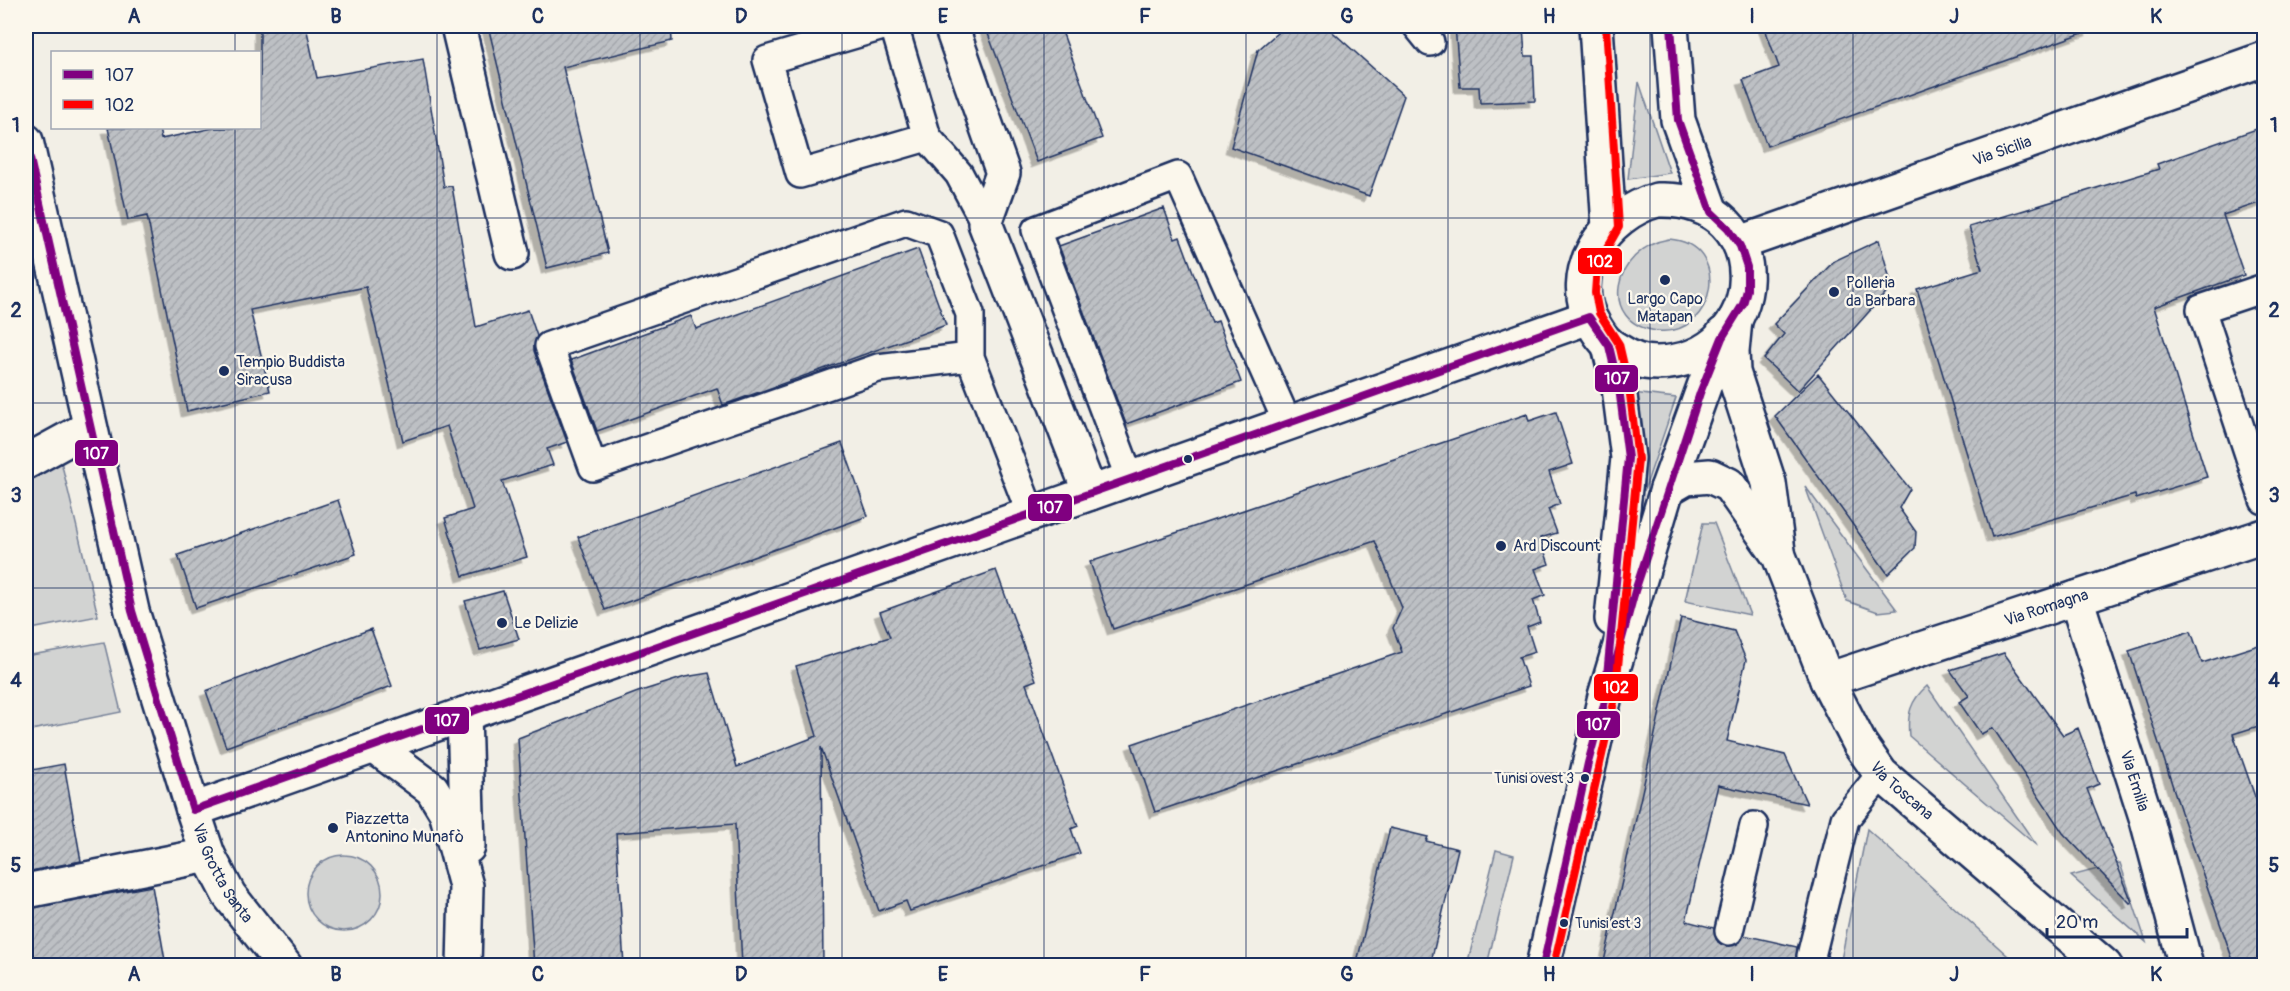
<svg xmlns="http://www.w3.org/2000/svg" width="2290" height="991" viewBox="0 0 2290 991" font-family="Pangolin,sans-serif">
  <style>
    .garden { fill: #d2d3d2; stroke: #768198; stroke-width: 1.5 }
    .building { fill: url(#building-hatch); stroke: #1b2f5e; stroke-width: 1.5; filter: url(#shadow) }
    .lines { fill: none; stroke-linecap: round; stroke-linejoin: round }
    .lane-casing { stroke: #1b2f5e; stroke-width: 32 }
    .street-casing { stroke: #1b2f5e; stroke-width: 38 }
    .secondary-casing { stroke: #1b2f5e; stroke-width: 38 }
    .lane { stroke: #fbf7ec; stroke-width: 27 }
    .street { stroke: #fbf7ec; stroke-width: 33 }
    .secondary { stroke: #fbf7ec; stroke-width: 33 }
    .bus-1-casing { stroke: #fbf7ec; stroke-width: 12 }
    .bus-2-casing { stroke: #fbf7ec; stroke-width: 12 }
    .bus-1 { stroke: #800080; stroke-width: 8 }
    .bus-2 { stroke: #f00; stroke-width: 8 }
    .grid { fill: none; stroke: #1b2f5e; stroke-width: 1.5; stroke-opacity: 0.55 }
    .poi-dot { fill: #1b2f5e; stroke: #fbf7ec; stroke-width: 2 }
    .labels { text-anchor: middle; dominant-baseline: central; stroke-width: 4.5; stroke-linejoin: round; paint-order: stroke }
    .bus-label { font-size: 14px; fill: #1b2f5e; stroke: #fbf7ec; text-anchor: end }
    .street-label { font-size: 16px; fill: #1b2f5e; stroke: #fbf7ec }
    .poi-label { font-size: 16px; fill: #1b2f5e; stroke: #fbf7ec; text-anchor: start }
    .line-badge { stroke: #fbf7ec; stroke-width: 2 }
    .badge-label { font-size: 16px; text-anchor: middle; font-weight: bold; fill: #fff }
    .neatline { fill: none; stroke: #1b2f5e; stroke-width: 2 }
    .grid-label { font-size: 20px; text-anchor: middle; font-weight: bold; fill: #1b2f5e }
  </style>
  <defs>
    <pattern id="building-hatch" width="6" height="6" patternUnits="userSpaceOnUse" patternTransform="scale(1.5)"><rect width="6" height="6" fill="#bdc0c4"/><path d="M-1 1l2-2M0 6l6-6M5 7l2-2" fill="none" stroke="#a2a5ab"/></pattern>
    <filter id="shadow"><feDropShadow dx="-5.5" dy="5.5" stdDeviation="0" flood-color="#0004"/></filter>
  </defs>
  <rect width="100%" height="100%" fill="#f2efe6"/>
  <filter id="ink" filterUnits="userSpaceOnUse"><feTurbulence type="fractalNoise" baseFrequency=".0167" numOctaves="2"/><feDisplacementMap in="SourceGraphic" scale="12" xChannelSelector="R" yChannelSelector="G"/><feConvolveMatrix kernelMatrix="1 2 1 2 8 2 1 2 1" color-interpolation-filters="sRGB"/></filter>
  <g filter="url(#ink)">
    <path class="garden" d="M1639 82 1670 173 1628 179Z
      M1669 239C1733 244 1716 337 1658 331 1596 324 1613 248 1669 239Z
      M1632 393 1676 398 1644 491 1646 458Z
      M60 457 98 616 26 630V476Z
      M1805 486 1897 610 1878 612 1847 601Z
      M1703 523H1714L1750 615 1685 601Z
      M104 642 121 712 26 731V656Z
      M1927 686 2037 846 1909 736C1907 714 1910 701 1927 686Z
      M1867 829 2018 965H1840Z
      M1496 850 1514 855 1487 965H1467Z
      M306 893a38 38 0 1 1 76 0a38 38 0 1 1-76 0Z
      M2120 863 2146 942 2071 876Z"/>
    <path class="building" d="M260 26H306L317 78 423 59 444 187 452 186 476 327 528 310 537 336 534 351 567 442 547 449 553 465 502 481 527 557 463 576 445 518 473 509 447 426 403 441 366 287 250 310 270 391 187 411 147 216 128 220 108 128H159L161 139 213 128H260Z
      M488 26H671L672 41 563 67 608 253 547 268Z
      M985 26H1060L1102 138 1037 162Z
      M1285 26H1326L1404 96 1369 196 1231 147 1258 50Z
      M1455 26H1523L1525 56H1533L1535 101 1480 103 1479 87H1460Z
      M1764 26H2090L2091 30 1767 146 1743 80 1779 67Z
      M2265 126V201L2223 215 2244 275 2154 307 2207 477 2136 499 2135 495 1992 537 1917 289 1982 269 1969 227 2159 169 2157 164Z
      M1164 208 1175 239 1180 237 1212 323 1218 321 1241 382 1126 424 1059 246Z
      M1879 240 1892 286 1798 391 1764 359 1784 334 1774 324 1834 261Z
      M918 249 946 325 723 405 717 388 597 431 571 360 691 316 696 329Z
      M1818 374 1910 489 1899 508 1916 532 1915 548 1888 574 1775 416Z
      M1556 412 1573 464 1549 472 1560 504 1548 509 1557 533 1540 538 1549 564 1535 569 1545 595 1533 600 1540 622 1527 627 1535 652 1519 657 1529 686 1155 812 1132 744 1402 652 1393 628 1402 608 1375 541 1113 629 1090 562 1527 414 1529 421Z
      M842 443 868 516 605 610 578 537Z
      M338 500 356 554 196 608 178 555Z
      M996 570 1036 680 1026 684 1078 826 1071 829 1080 853 910 911 906 901 879 911 821 747 823 966H742L735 824 616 833 624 966H534L518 738 638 692 685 677 709 673 737 767 817 736 796 666 890 637 880 612Z
      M503 591 519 639 480 650 465 601Z
      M1681 618 1734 631 1746 660 1727 741 1785 755 1807 804 1718 785 1686 921 1714 928 1718 942 1726 946 1740 942 1744 935 1797 947 1798 966H1603Z
      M371 629 392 686 226 747 206 691Z
      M2191 631 2202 663 2265 643V724L2233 734 2265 825V966H2235L2181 812 2129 651Z
      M2004 653 2063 735 2078 728 2099 784 2087 789 2132 902 2130 903 2063 833 1993 728 1981 734 1959 702 1969 696 1950 670Z
      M64 764 81 861 26 872V771Z
      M1390 828 1428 837 1426 841 1458 849 1430 966H1356Z
      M152 886 166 966H26V909Z"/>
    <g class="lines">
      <g class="lane-casing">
        <path id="lane" d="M883 26 767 60 800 174 927 137 894 26
          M1417 26 1430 42
          M927 137 959 174 985 223
          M2264 288 2201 309 2264 500
          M970 357V314L939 234 906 222 549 346 593 467 878 368 970 357 1031 514
          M1130 479 1036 230 1178 176 1288 424
          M1729 931 1754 826
          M1815 966 1811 956 1845 819 1881 774"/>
      </g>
      <g class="street-casing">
        <g id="street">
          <path d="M458 26 512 253"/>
          <path d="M951 26 1003 173 985 223 1090 493"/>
          <path id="s1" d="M1740 243 2264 59"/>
          <path d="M1735 320 1732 351 1733 372 1769 483 1778 551"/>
          <path d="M26 462 90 427"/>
          <path id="s2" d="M1667 489 1686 478 1710 476 1729 485 1779 556 1827 680 1860 744 1881 774 2105 966"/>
          <path id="s3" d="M2076 598 2147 820 2186 966"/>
          <path id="s4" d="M1827 680 2264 536"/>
          <path d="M26 891 208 855"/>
        </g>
      </g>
      <g class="secondary-casing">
        <g id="secondary">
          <path d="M1596 26 1609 227"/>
          <path d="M1671 26 1678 120 1711 212"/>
          <path id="s5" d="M26 141 132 611 193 810 208 855 229 895 285 966"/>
          <path d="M1657 200C1780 195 1772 361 1657 363 1641 363 1632 359 1619 351 1607 345 1601 337 1594 325 1563 273 1605 214 1657 200Z"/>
          <path d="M1609 346 1619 388 1628 458 1612 619"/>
          <path d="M464 714 468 847"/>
          <path d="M374 746 432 789 446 812 466 886 464 966"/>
          <path d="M193 810 1589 317"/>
          <path d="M1543 966 1605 696 1667 489 1723 334"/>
        </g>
      </g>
      <use href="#lane" class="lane"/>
      <use href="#street" class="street"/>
      <use href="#secondary" class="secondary"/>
      <g class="bus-1-casing">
        <path id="bus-1" d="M26 141 132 611 193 810 1589 317 1609 346 1619 388 1628 458 1605 696
          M1543 966 1588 763 1635 591 1700 393 1722 338 1743 304 1747 290V267L1740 246 1728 228 1711 212 1678 120 1671 26"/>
      </g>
      <g class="bus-2-casing">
        <path id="bus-2" d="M1554 966 1615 698 1638 459 1629 387 1619 344 1599 313 1595 293 1597 266 1619 227 1606 26"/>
      </g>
      <use href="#bus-1" class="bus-1"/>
      <use href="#bus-2" class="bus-2"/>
    </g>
  </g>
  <path class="grid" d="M235 26V52M437 26V966M640 26V966M842 26V966M1044 26V966M1246 26V966M1448 26V966M1650 26V966M1853 26V966M2055 26V966M235 128V966M26 218H2264M26 403H2264M26 588H2264M26 773H2264"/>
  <g class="poi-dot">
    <circle cx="1665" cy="280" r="6"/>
    <circle cx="1834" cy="292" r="6"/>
    <circle cx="224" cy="371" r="6"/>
    <circle cx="1188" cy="459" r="5"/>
    <circle cx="1501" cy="546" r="6"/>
    <circle cx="502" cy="623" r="6"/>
    <circle cx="1585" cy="778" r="5"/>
    <circle cx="333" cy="828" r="6"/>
    <circle cx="1564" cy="923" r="5"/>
  </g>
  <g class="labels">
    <g class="bus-label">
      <text x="1574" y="778">Tunisi ovest 3</text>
      <text x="1575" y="923" text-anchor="start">Tunisi est 3</text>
    </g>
    <g class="street-label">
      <text stroke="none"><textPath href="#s1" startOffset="278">Via Sicilia</textPath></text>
      <text stroke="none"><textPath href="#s4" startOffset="231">Via Romagna</textPath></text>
      <text stroke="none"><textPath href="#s3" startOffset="192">Via Emilia</textPath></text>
      <text stroke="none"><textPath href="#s2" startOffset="422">Via Toscana</textPath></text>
      <text stroke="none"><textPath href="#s5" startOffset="760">Via Grotta Santa</textPath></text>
    </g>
    <g class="poi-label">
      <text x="1846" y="283">Polleria<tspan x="1846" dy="18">da Barbara</tspan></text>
      <text x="1665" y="299" text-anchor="middle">Largo Capo<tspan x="1665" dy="18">Matapan</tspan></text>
      <text x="236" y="362">Tempio Buddista<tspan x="236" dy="18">Siracusa</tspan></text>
      <text x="1513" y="546">Ard Discount</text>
      <text x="514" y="623">Le Delizie</text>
      <text x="345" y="819">Piazzetta<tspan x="345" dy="18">Antonino Munafò</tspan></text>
    </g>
  </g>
  <g class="line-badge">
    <rect x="1577" y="247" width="46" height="28" rx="6" fill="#f00"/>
    <rect x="1594" y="364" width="45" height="29" rx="6" fill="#800080"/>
    <rect x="74" y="439" width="45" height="28" rx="6" fill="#800080"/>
    <rect x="1027" y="493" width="46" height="29" rx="6" fill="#800080"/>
    <rect x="1593" y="673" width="46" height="29" rx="6" fill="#f00"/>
    <rect x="424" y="706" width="46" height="29" rx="6" fill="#800080"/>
    <rect x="1576" y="710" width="45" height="29" rx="6" fill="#800080"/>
  </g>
  <g class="badge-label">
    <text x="1600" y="267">102</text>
    <text x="1617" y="384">107</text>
    <text x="96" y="459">107</text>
    <text x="1050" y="513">107</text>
    <text x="1616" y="693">102</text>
    <text x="447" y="726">107</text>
    <text x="1598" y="730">107</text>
  </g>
  <rect width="2290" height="991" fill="none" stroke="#fbf7ec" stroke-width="66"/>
  <rect x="51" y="51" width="210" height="78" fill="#fbf7ec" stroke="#a1a7b3" stroke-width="1.5"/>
  <rect x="63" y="70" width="30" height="9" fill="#800080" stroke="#a1a7b3" stroke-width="1.5"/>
  <text x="105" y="81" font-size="18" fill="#1b2f5e">107</text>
  <rect x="63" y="100" width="30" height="9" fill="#ff0000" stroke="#a1a7b3" stroke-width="1.5"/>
  <text x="105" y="111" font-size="18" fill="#1b2f5e">102</text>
  <path d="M2047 928v9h140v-9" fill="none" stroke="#1b2f5e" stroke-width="3"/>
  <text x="2056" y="928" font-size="18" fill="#1b2f5e" stroke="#fbf7ec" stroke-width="4.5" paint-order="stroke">20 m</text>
  <rect x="33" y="33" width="2224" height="925" class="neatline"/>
  <g class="grid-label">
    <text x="134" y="23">A</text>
    <text x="336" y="23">B</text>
    <text x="538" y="23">C</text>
    <text x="741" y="23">D</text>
    <text x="943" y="23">E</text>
    <text x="1145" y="23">F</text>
    <text x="1347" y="23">G</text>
    <text x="1549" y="23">H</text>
    <text x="1752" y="23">I</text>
    <text x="1954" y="23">J</text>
    <text x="2156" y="23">K</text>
    <text x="16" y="132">1</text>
    <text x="2274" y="132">1</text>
    <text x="16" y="317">2</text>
    <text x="2274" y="317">2</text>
    <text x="16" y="502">3</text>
    <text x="2274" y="502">3</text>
    <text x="16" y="687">4</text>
    <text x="2274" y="687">4</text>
    <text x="16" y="872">5</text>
    <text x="2274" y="872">5</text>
    <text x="134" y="981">A</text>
    <text x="336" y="981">B</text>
    <text x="538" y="981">C</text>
    <text x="741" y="981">D</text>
    <text x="943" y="981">E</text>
    <text x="1145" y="981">F</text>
    <text x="1347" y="981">G</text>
    <text x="1549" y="981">H</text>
    <text x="1752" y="981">I</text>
    <text x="1954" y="981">J</text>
    <text x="2156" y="981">K</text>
  </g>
</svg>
